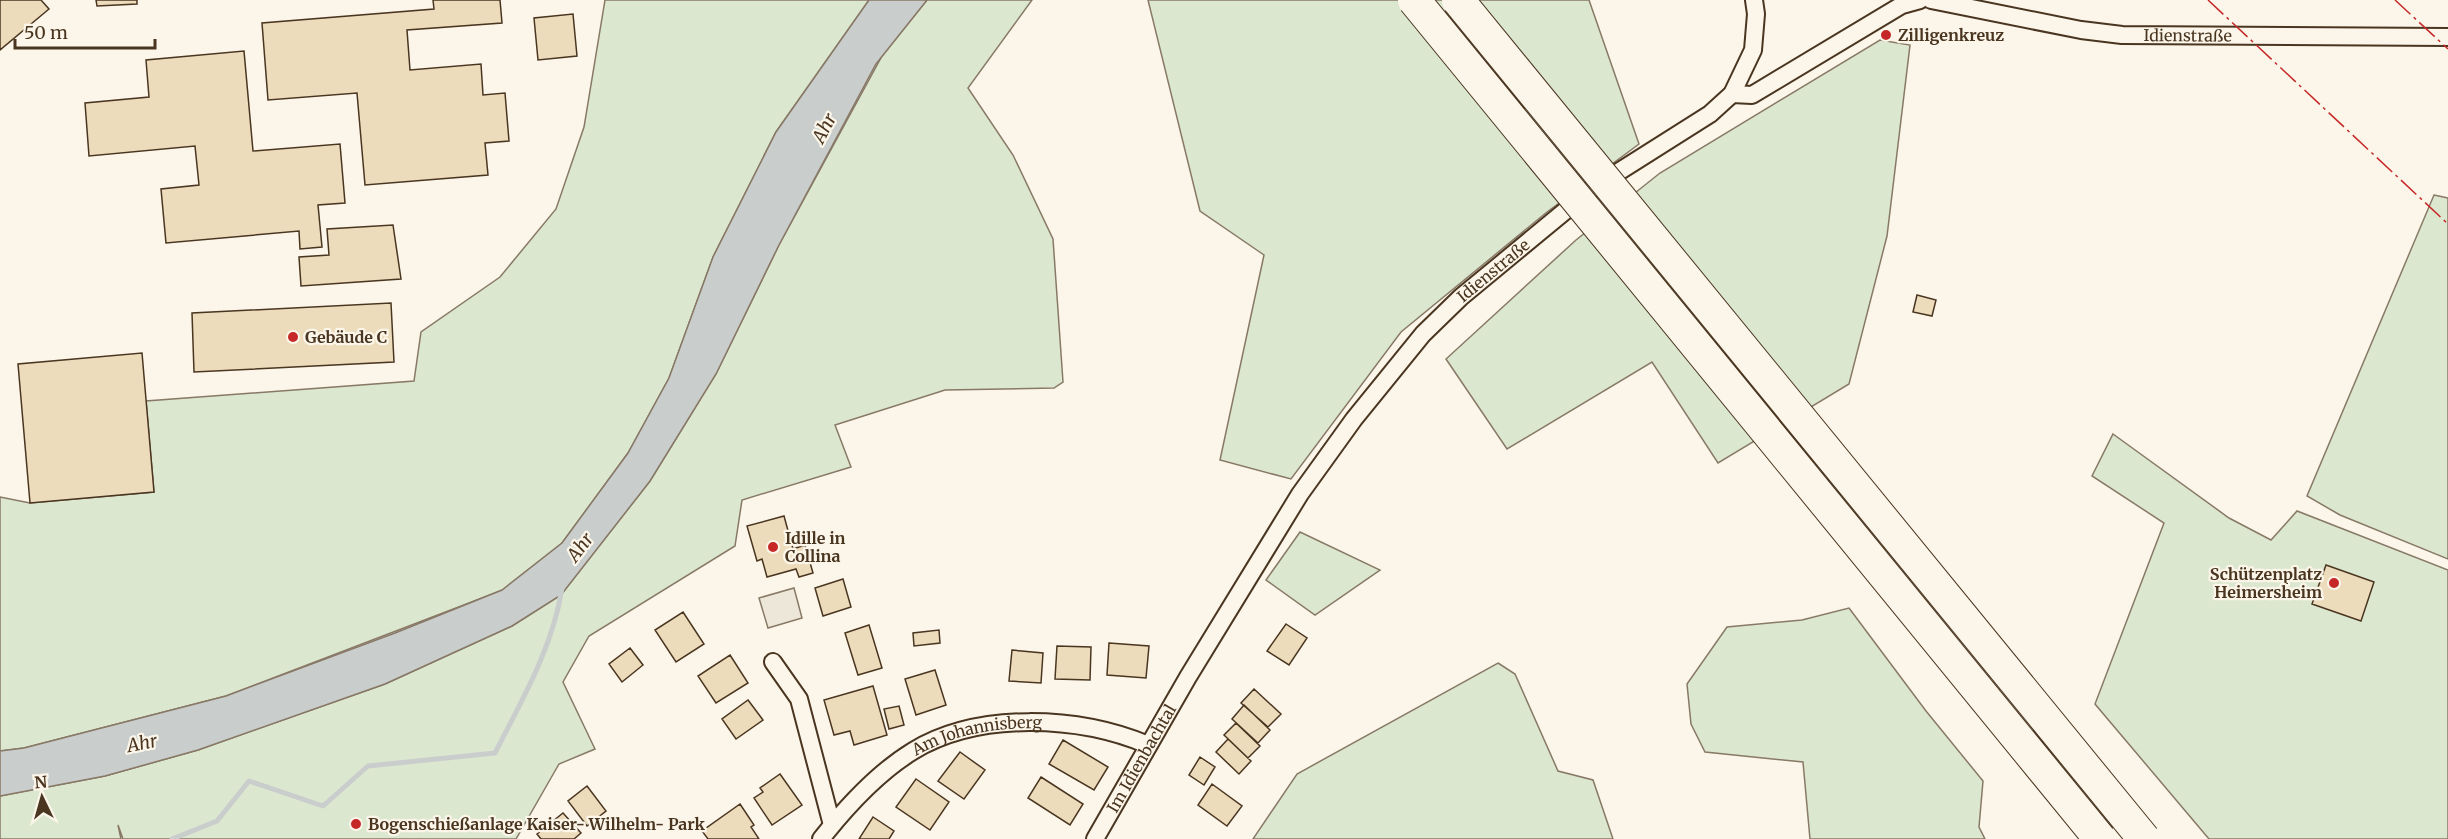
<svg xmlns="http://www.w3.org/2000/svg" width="2448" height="839" viewBox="0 0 2448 839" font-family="Merriweather,serif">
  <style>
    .green { fill: #dce7d0; stroke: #887966; stroke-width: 1.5 }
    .parking { fill: #ede7d9; stroke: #887966; stroke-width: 1.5 }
    .water { fill: #c9cecd; stroke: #887966; stroke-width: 1.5 }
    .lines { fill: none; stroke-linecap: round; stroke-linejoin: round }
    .stream { stroke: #c9cecd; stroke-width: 5 }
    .building { fill: #ecdcbc; stroke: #4a3520; stroke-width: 1.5 }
    .street-casing { stroke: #4a3520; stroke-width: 20 }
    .street { stroke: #fbf6e9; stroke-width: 16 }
    .highway-bridge-casing { stroke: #4a3520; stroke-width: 34; stroke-linecap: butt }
    .highway-bridge { stroke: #fbf6e9; stroke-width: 32 }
    .power { stroke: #c62828; stroke-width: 1.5; stroke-dasharray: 21 4.5 3 4.5; stroke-linecap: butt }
    .poi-dot { fill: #c62828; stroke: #fbf6e9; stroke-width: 2 }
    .labels { text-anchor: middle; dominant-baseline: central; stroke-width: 4.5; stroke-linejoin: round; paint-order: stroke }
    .poi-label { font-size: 16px; font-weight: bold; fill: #4a3520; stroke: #fbf6e9; text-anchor: start }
    .street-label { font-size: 16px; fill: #4a3520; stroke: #fbf6e9 }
    .water-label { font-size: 18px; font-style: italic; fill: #4a3520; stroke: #fbf6e9 }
  </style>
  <rect width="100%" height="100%" fill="#fbf6e9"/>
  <path class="green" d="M605 0H869L776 132 713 257 669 378 628 453 562 543 503 590 226 696 24 748 0 751V497L30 503 154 492 146 401 414 381 421 332 500 277 556 209 584 127Z
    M927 0H1032L968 88 1013 155 1053 239 1063 382 1054 388 945 390 835 425 851 467 742 500 735 546 589 636 563 682 595 749 559 764 516 839H123L118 825 121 839H0V796L105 776 198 750 385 684 512 626 561 595 650 481 716 374 779 245 882 56Z
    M1148 0H1589L1639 144 1547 212 1401 332 1291 479 1220 460 1264 255 1200 211Z
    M1880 40 1910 45 1887 236 1849 384 1718 463 1652 362 1507 449 1446 359 1576 240 1660 173Z
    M2434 195 2448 198V559L2340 515 2307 496Z
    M2113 434 2229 518 2271 540 2297 511 2448 570V839H2209L2095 704 2164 523 2092 476Z
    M1300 532 1380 570 1315 615 1266 580Z
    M1849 608 1926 711 1983 781 1979 827 1985 839H1810L1803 762 1705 752 1691 724 1687 684 1727 627 1802 620Z
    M1498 663 1515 674 1558 771 1593 780 1613 839H1253L1297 774Z"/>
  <path class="parking" d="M794 588 802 618 768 628 759 598Z"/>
  <path class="water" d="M869 0H927L876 64 779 245 716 374 650 481 561 595 512 626 385 684 198 750 105 776 0 796V751L24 748 226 696 395 633 502 590 562 543 628 453 669 378 713 257 776 132Z"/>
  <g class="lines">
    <path class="stream" d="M172 839 217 821 249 781 323 806 368 766 495 753C522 700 553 647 562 588"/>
  </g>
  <path class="building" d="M0 0H41L49 9 0 50Z
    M96 0H137V4L97 6Z
    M433 0H500L502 23 407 30 410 70 481 64 483 95 505 93 509 141 485 143 488 175 365 185 357 93 268 100 262 23 434 9Z
    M573 14 577 56 538 60 534 18Z
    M244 51 253 151 340 144 345 203 318 205 322 247 300 249 299 231 166 243 161 189 199 185 195 146 89 156 85 103 149 97 146 60Z
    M393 225 401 279 301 286 299 257 329 255 327 229Z
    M1917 295 1936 300 1932 316 1913 312Z
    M391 303 394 362 194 372 192 313Z
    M142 353 154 492 30 503 18 364Z
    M784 516 793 549 805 545 813 573 799 577 796 569 767 577 762 559 757 561 747 526Z
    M2326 565 2374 582 2361 621 2312 604Z
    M843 579 851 607 823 616 815 588Z
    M683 612 704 644 676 662 655 630Z
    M1286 624 1307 638 1289 665 1267 651Z
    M869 625 882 668 858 675 845 633Z
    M939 630 940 643 914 646 913 633Z
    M1109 643 1149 646 1146 678 1107 675Z
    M1057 646 1091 647 1090 680 1055 679Z
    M630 648 643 665 622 682 609 664Z
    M1012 650 1043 653 1041 683 1009 681Z
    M730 655 748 683 716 703 698 676Z
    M935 670 946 705 916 715 905 679Z
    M873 686 887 735 854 745 850 731 834 735 824 700Z
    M1254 689 1281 714 1268 727 1241 703Z
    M748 700 763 720 736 739 722 719Z
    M1244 705 1270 730 1258 743 1232 719Z
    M899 706 904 725 889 729 884 709Z
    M1236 723 1260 746 1248 758 1224 735Z
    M1228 739 1251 761 1239 774 1216 752Z
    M1063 740 1108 767 1094 790 1049 764Z
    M960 752 985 770 964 799 938 781Z
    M1200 757 1215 767 1204 785 1189 775Z
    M780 774 802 805 772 825 754 798 763 792 760 788Z
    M1041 777 1083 804 1070 825 1028 798Z
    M916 779 949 802 930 830 896 807Z
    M1212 784 1242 806 1227 826 1198 805Z
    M587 786 606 811 587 826 568 801Z
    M740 804 754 825 751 827 759 839H708L702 831Z
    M563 813 581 833 574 839H541L537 834Z
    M873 817 894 831 889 839H859Z"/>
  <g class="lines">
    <g class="street-casing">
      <g id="street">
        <path id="s1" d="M1931 0 2081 30 2122 35 2448 37"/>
        <path d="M1732 94 1752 95 1902 5 1920 0"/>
        <path d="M773 662 799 699 832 825"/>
        <path id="s2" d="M821 839C847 806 877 773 913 751 979 711 1079 716 1148 745"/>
        <path id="s3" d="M1095 839 1188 677 1300 494 1354 419 1423 334 1461 297 1593 188 1710 114 1732 94 1753 50 1756 14 1754 0"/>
      </g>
    </g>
    <use href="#street" class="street"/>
    <g class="highway-bridge-casing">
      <path id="highway-bridge" d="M1414 0 2100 839
        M1458 0 2144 839"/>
    </g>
    <use href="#highway-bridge" class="highway-bridge"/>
    <path class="power" d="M2208 0 2448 224
      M2395 0 2448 49"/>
  </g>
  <g class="poi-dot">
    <circle cx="1886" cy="35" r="6"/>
    <circle cx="293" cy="337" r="6"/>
    <circle cx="773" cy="547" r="6"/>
    <circle cx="2334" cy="583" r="6"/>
    <circle cx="356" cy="824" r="6"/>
  </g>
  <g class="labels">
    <g class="poi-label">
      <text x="1898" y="35">Zilligenkreuz</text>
      <text x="305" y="337">Gebäude C</text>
      <text x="785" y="538">Idille in<tspan x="785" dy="18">Collina</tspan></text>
      <text x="2322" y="574" text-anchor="end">Schützenplatz<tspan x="2322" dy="18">Heimersheim</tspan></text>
      <text x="368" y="824">Bogenschießanlage Kaiser- Wilhelm- Park</text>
    </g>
    <g class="street-label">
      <text stroke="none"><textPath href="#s1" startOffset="260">Idienstraße</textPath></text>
      <text stroke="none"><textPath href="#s3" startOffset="698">Idienstraße</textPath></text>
      <text stroke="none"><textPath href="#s2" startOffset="195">Am Johannisberg</textPath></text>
      <text stroke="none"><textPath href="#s3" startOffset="93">Im Idienbachtal</textPath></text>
    </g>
    <g class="water-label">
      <text transform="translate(824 128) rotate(-62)">Ahr</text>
      <text transform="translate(580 547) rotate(-53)">Ahr</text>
      <text transform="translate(142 743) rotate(-11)">Ahr</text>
    </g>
  </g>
  <g transform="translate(42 797) rotate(355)" stroke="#fbf6e9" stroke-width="4.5" paint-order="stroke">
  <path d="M0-4.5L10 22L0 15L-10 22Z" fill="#4a3520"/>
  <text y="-9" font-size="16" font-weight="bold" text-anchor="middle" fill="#4a3520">N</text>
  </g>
  <path d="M15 39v9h140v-9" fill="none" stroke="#4a3520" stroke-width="3"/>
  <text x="24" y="39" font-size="18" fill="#4a3520" stroke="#fbf6e9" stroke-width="4.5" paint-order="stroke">50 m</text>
</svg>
